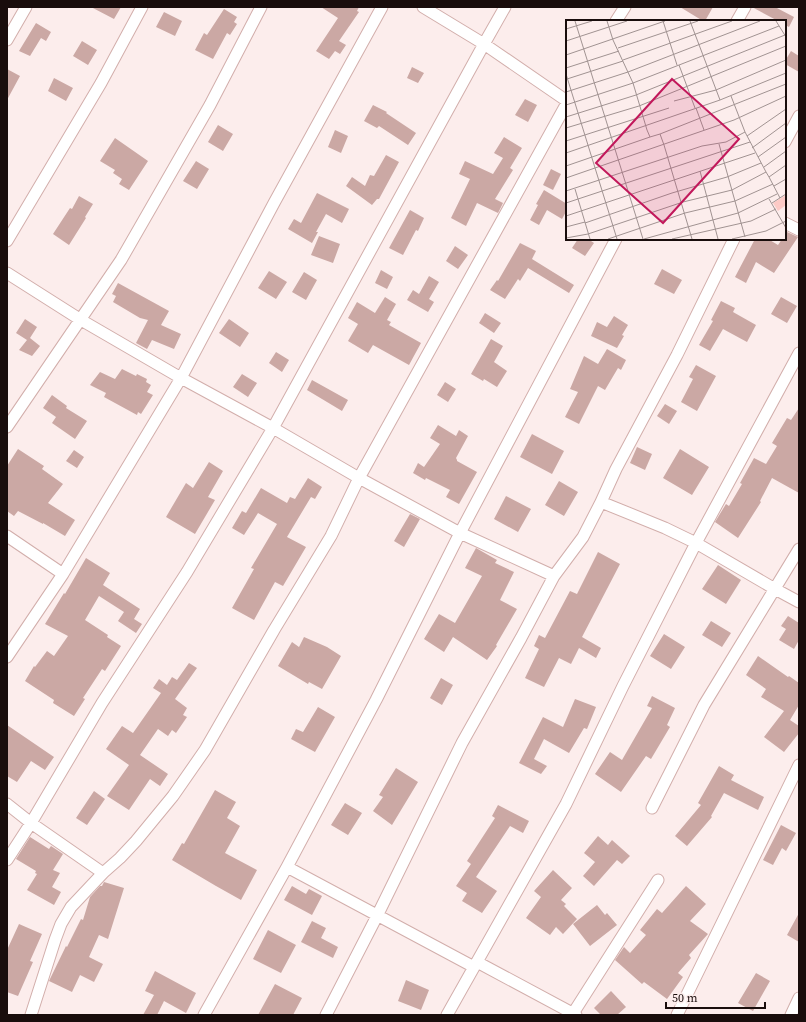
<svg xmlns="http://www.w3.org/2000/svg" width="806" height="1022" viewBox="0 0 806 1022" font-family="'Source Serif 4',serif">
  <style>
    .building { fill: #cba8a4 }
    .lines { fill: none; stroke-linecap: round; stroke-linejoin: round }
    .minor-casing { stroke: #d2aeab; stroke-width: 13 }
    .minor { stroke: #fff; stroke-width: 11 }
    .inset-road { fill: none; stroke: #a19392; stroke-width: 1 }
    .view { fill: #c2185b; fill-opacity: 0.15; stroke: #c2185b; stroke-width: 2 }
    .inset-edge { fill: none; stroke: #190d0c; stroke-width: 2 }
  </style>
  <rect width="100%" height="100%" fill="#fcedec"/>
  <path class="building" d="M91 7H121L114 19Z
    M321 7H359L357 11 359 12 339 41 346 45 340 54 335 51 329 59 316 51 338 18Z
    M680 7H713L705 21H703Z
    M752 7H775L794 17 789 27 785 25V21H778Z
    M224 9 237 17 234 22 237 24 230 35 227 33 213 59 195 50 204 33 207 35Z
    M164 12 182 21 175 36 156 27Z
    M36 23 51 32 46 41 41 38 30 56 19 51Z
    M82 41 97 50 88 65 73 56Z
    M791 51 799 56V72L785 64V61Z
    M412 67 424 73 418 83 407 78Z
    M7 69 20 76 7 100Z
    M54 78 73 88 66 101 48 91Z
    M525 99 537 105 528 122 515 115Z
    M373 105 387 112 386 113 416 133 408 145 379 126 377 128 364 121Z
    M218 125 233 134 223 151 208 142Z
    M335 130 348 136 341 153 328 147Z
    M504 137 522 148 510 168 513 170 495 199 503 203 498 213 477 203 466 226 451 218 470 179 459 174 465 161 493 174 503 158 494 153Z
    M115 138 148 161 129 190 119 184 122 179 113 173 115 170 100 161Z
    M386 155 399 162 379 199H377L372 205 346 186 352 177 365 186 370 175 374 176Z
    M196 161 209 169 197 189 183 181Z
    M551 169 561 174 553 190 543 185Z
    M544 190 567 204V210L562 219 547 210 539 225 530 220 538 205 536 204Z
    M317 193 349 209 342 223 326 214 316 232H318L312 243 288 229 294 219 301 223Z
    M79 196 93 204 85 217 86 218 69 245 53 234 70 208 72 209Z
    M410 210 424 218 418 231 416 230 403 255 389 248Z
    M787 232 798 237 774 273 756 262 746 283 735 277 755 239H768L778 245 782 239H785V235Z
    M319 236 340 244 333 263 311 255Z
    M578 239H588L594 243 585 256 572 248Z
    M520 243 536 251 532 259 574 285 569 293 528 268 520 281 518 279 505 299 490 290 497 280 498 281Z
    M455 246 468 255 458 269 446 261Z
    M662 269 682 280 674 294 654 284Z
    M381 270 393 277 387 289 375 283Z
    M269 271 287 282 276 299 258 288Z
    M304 272 317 280 306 300 292 292Z
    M429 276 439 282 429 299 434 302 428 312 407 300 413 290 419 294Z
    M118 283 169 311 161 325 181 334 174 349 152 340 147 349 136 343 148 320 140 318 113 302 116 296 112 294Z
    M385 297 396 304 387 320 391 322 389 325 421 343 409 365 373 345 368 353 348 341 358 324 348 318 357 302 375 313Z
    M781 297 797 306 787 323 771 314Z
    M721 301 735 308 733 312 756 325 747 342 723 329 710 351 699 345 713 321 711 320Z
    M485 313 501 323 494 333 479 323Z
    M614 316 628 325 622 335 624 336 617 348 591 336 597 322 607 327Z
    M25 319 37 327 30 338 40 346 32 356 19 350 27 340 16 333Z
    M229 319 249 333 240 347 219 333Z
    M491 339 503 346 494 362 507 371 497 387 484 379 483 381 471 374Z
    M607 349 626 360 621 370 618 368 605 390 598 386 579 424 565 417 578 392 570 389 584 356 598 364Z
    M276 352 289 360 282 372 269 363Z
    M696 365 716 376 697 411 681 402 693 379 689 377Z
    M122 369 136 376 137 374 147 379 146 382 151 385 147 392 153 395 141 414 138 412 137 415 104 397 106 393 90 385 100 372 115 379Z
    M242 374 257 383 248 397 233 387Z
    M312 380 348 400 342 411 307 390Z
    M445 382 456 389 448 402 437 395Z
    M52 395 67 406 66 408 87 421 75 439 52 423 56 417 43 408Z
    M665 404 677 411 669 424 657 416Z
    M799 408V493L772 478 760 501 761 502 738 538 715 522 726 504 729 506 742 484 740 483 754 458 766 464 777 446 772 443 787 418 791 420Z
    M438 425 456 436 459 430 468 436 456 458 457 460V461L477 472 459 504 446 497 450 490 426 478 425 480 413 473 418 463 424 467 440 444 430 438Z
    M532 434 564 451 552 474 520 457Z
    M637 447 652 454 645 470 630 463Z
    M18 449 44 466 42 469 63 484 48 503 75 520 65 536 43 523V524L18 511 14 516 7 511V466Z
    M680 449 709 467 692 495 663 478Z
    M74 450 84 457 77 468 66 461Z
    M209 462 223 471 208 497 215 500 195 534 166 517 186 483 193 488Z
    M308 478 322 487 315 499 311 497 287 537 306 547 283 586 275 582 254 620 232 608 254 569 251 568 277 524 258 513 244 535 232 528 242 511 246 513 261 488 287 503 290 497 295 499Z
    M559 481 578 492 564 516 545 505Z
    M506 496 531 509 518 532 494 519Z
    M410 514 420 519 404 547 394 541Z
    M476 548 497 560 495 563 514 572 500 600 517 609 496 645 497 646 487 660 453 637 444 652 424 639 439 614 455 623 482 576 465 568Z
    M598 552 620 564 582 637 601 648 596 658 579 648 571 664 559 658 544 687 525 678 539 649 534 646 539 635 545 638 570 591 577 594Z
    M86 558 110 573 103 585 140 609 134 619 142 624 136 633 118 621 124 612 99 596 85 620 108 635 107 637 121 646 105 671 102 669 83 698 85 699 74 716 53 703 54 700 25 681 34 666 35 667 47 651 54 656 68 636 45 624 64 593 65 594Z
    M718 565 741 580 726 604 702 589Z
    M788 616 799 623V640L794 649 779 640 786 629 781 626Z
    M711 621 731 633 722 647 702 635Z
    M664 634 685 647 671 669 650 656Z
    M304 637 327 647 341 656 322 689 309 682 308 684 278 666 292 642 299 647Z
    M758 656 788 677 789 676 799 683V705L790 720 799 726V733L784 752 764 737 784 711 761 697 766 689 746 675Z
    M189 663 197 668 175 699 187 708 183 715 187 717 176 733 172 730 168 736 158 729 140 755 168 774 160 786 150 779 129 810 107 796 129 765 106 749 122 726 133 733 161 693 153 688 159 679 167 685 172 677 177 680Z
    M441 678 453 685 442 705 430 698Z
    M652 696 675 708 667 725 670 727 651 759 646 756 621 792 595 774 610 752 622 760 652 708 647 706Z
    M575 699 596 707 587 729 584 728 569 753 544 739 534 759 547 766 541 774 519 763 543 717 563 727Z
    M318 707 335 717 315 752 291 739 296 729 303 732Z
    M7 725 54 757 45 770 31 761 17 782 7 776Z
    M719 766 734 775 731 780 764 797 758 810 724 793 711 816 712 817 687 846 675 836 701 805 698 803Z
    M396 768 418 782 392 825 373 811 383 797 379 795Z
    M215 790 236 802 227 818 240 826 225 853 257 870 241 900 216 886 172 860 182 843 184 844Z
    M94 791 105 799 87 825 76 818Z
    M345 803 362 813 348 835 331 825Z
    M498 805 529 821 523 833 510 826 476 877 497 891 482 913 462 901 467 893 456 886 471 864 467 861 495 818 492 816Z
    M781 825 796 833 786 851 782 848 773 865 763 860Z
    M598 836 608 845 612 840 630 856 622 864 617 860 594 886 583 876 595 862 584 853Z
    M30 837 49 849 51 846 63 854 53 870 60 873 52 887 61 892 54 905 27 890 37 874 35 873 36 871 16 859Z
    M553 870 572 888 561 900 566 904 564 906 577 919 563 934 556 927 550 935 526 918 541 897 534 891Z
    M104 882 124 888 108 939 99 935 89 957 103 964 94 982 80 975 72 992 49 981 66 946 67 947 81 919 83 920 90 897 100 886H102Z
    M292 886 306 894 309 889 322 896 312 915 284 900Z
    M686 886 706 904 690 921 708 934 689 955 691 958 678 973 683 977 667 999 644 982 642 984 615 960 624 947 630 953 646 935 640 930 657 909 662 913Z
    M597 905 605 915 607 913 617 925 590 946 573 924Z
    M799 913V942L787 935Z
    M312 921 326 928 321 938 338 947 333 958 301 942Z
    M19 924 42 934 30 961 33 962 18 996 7 992V950Z
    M268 930 296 945 281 973 253 959Z
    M155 971 196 993 186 1013 164 1001 157 1015H143L154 995 145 991Z
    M756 973 770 981 753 1011 738 1003Z
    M406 980 429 990 421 1010 398 1001Z
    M275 984 302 998 293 1015H258Z
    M611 991 626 1007 617 1015H601L594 1008Z"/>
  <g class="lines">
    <g class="minor-casing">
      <path id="minor" d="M423 7 484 44 567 101
        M616 21 625 7
        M737 21 745 7
        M7 40 26 7
        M785 142 799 116
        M785 223 799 230
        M7 241 101 83 142 7
        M7 273 81 320 181 378 273 428 359 478 460 533 554 576 583 537 601 502 665 528 696 543 775 589 799 602
        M7 427 121 260 210 105 261 7
        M601 502 616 469 677 355 734 239
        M7 536 63 574
        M7 657 63 574 181 378 274 203 382 7
        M7 804 31 823 103 873
        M652 808 704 705 799 549
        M7 860 31 823 102 703 187 572 273 428 484 44 505 7
        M287 867 474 967
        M477 962 576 1015
        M31 1015 55 940 61 924 71 907 103 873 120 858 136 841 173 796 205 750 274 630 331 536 359 478 567 103
        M204 1015 287 867 376 700 460 533 616 239
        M326 1015 377 916 462 743 521 638 554 576
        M447 1015 566 804 623 686 696 543 799 353
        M572 1015 658 880
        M677 1015 799 765
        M791 1015 799 998"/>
    </g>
    <use href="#minor" class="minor"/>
  </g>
  <g transform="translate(566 20)">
    <rect width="220" height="220" fill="#fcedec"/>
    <path d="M220 175V185L212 191 207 183Z" fill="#fdcac6"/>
    <path class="inset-road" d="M9 1 77 219M41 1 47 20 67 63 81 110 84 117 94 114 98 125 126 219M97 1 111 45M124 1 154 80M210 1 220 17M0 9 26 1M0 21 61 1M52 28 132 1M0 35 99 1M57 40 166 1M113 45 129 88M0 48 53 31M0 54 51 219M1 59 57 41M0 72 62 52 194 1M165 76 179 112 200 152M108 81 150 70 220 40M0 85 67 63 213 6M130 88 138 110M0 97 70 75 219 15M0 108 73 86 220 26M94 114 220 64M181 116 220 89M0 121 103 88M153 124 179 217M186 128 220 103M0 133 154 80 220 53M192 137 220 117M0 146 84 117M198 147 220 131M134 151 152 219M0 158 168 100 220 76M208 166 220 159M9 169 24 219M0 171 136 126 160 122 179 112M214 178 203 157 220 145M203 179 220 208M0 183 184 122M206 183 220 174M0 196 189 133M19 203 106 173 161 157 195 143M0 207 19 202M0 218 22 214 117 182 166 170 200 152 203 157M42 219 119 193 169 181 207 164M78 219 172 193 211 174M106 219 185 201 210 189M166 219 200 211 220 201"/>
    <path class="view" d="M106 59 173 119 97 203 30 143Z"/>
    <rect width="220" height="220" class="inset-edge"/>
  </g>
  <rect width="806" height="1022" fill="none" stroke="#190d0c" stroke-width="16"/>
  <path d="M666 1002v6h99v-6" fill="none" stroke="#190d0c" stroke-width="2"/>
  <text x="672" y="1002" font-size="12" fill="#190d0c" stroke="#fcedec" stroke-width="3" paint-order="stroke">50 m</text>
</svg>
